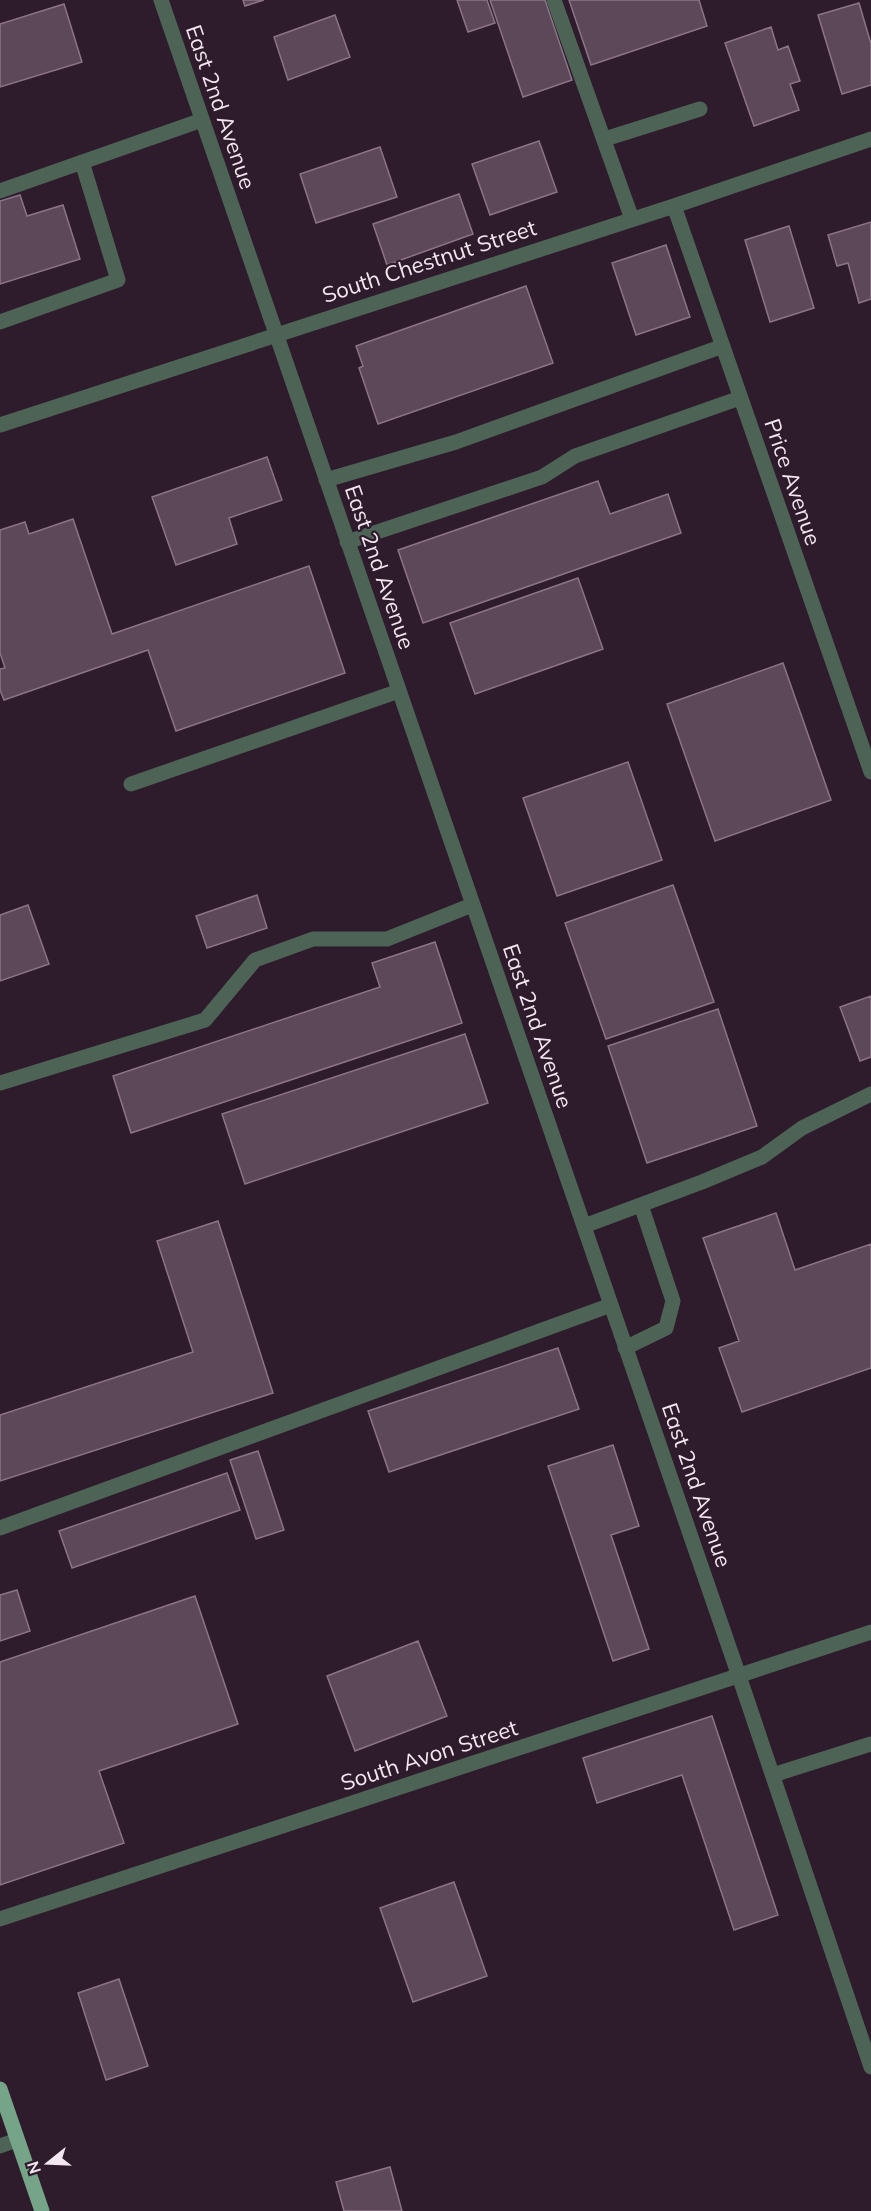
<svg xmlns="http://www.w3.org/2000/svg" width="871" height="2211" viewBox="0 0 871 2211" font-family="Mulish,sans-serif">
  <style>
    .building { fill: #5d485a; stroke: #8b7487; stroke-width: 1.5 }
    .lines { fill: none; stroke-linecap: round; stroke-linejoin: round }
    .minor { stroke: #4d6356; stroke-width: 15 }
    .major { stroke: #75a489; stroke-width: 15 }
    .labels { text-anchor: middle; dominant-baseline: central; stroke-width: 4.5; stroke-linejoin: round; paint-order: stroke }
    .street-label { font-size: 22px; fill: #f4e7f2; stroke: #2e1b2b }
  </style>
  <rect width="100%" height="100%" fill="#2e1b2b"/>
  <path class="building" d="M243 0H264L245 6Z
    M457 0H487L495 23 468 32Z
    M490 0H545L572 80 523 97Z
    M569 0H699L707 26 591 65Z
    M859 3 871 44V85L842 94 818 15Z
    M64 4 82 62 0 87V24Z
    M335 15 350 57 288 80 274 37Z
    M771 27 778 50 788 46 800 81 790 84 799 110 754 126 725 43Z
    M539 141 557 192 490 215 472 164Z
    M380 147 397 197 316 223 300 174Z
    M459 194 473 234 387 265 373 224Z
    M20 195 27 216 63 205 80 259 0 284V201Z
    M871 222V299L859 303 848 263 837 266 828 235Z
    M789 226 814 308 770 322 745 240Z
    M666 245 690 317 636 335 612 263Z
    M526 286 553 363 378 424 359 368 363 366 356 346Z
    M267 457 282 500 229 518 237 544 176 565 152 497Z
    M598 481 610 514 668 494 681 533 423 623 398 550Z
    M73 519 112 634 309 566 345 673 176 731 148 650 4 700 0 690V669L5 668 0 653V530L25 522 29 534Z
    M578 578 603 649 475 694 450 623Z
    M783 663 831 800 715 841 667 704Z
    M628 762 662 860 557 896 523 798Z
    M673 885 714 1002 606 1039 565 923Z
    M257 895 267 928 207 948 196 916Z
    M28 905 49 964 0 981V915Z
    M435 942 462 1023 131 1133 113 1076 380 987 372 963Z
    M871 996V1057L860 1061 840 1007Z
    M718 1009 757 1126 647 1163 608 1046Z
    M465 1034 488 1103 245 1184 222 1114Z
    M776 1213 795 1270 871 1244V1368L742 1412 719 1348 739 1341 703 1238Z
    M218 1221 273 1393 0 1481V1415L193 1352 157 1241Z
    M558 1348 579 1409 389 1472 368 1411Z
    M613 1445 639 1526 611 1535 649 1649 613 1661 548 1466Z
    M258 1451 284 1530 256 1539 230 1460Z
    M227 1473 240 1510 72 1568 59 1531Z
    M17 1590 30 1631 0 1641V1595Z
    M195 1596 238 1724 99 1771 124 1843 0 1885V1662Z
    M418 1641 447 1716 355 1751 327 1676Z
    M712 1716 778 1915 734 1930 682 1775 597 1803 583 1758Z
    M454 1882 487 1976 413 2002 380 1908Z
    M119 1979 148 2066 106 2080 78 1993Z
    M390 2167 402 2211H344L336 2182Z"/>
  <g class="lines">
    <path class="minor" d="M161 0 739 1676 871 2067
      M554 0 632 219
      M605 139 700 109
      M0 191 202 120
      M674 206 871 772
      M0 322 118 280 82 162
      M0 425 674 206 871 139
      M326 480 456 442 723 346
      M347 542 542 477 575 456 740 398
      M131 784 399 691
      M0 1083 205 1020 255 960 313 939H387L472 905
      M584 1226 702 1182 762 1157 802 1128 871 1094
      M625 1348 666 1328 673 1301 641 1205
      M0 1528 611 1305
      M773 1775 871 1744
      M0 1919 871 1632
      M0 2146 17 2140"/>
    <path class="major" d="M0 2089 42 2211"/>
  </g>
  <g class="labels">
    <g class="street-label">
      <text transform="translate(221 107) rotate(71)">East 2nd Avenue</text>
      <text transform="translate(429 261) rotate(-18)">South Chestnut Street</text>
      <text transform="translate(793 482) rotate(71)">Price Avenue</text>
      <text transform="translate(380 567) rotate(71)">East 2nd Avenue</text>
      <text transform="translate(538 1026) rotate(71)">East 2nd Avenue</text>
      <text transform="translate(697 1485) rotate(71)">East 2nd Avenue</text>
      <text transform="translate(429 1755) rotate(-18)">South Avon Street</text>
    </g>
  </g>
  <g transform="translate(48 2163) rotate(252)" stroke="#2e1b2b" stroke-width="4.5" paint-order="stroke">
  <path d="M0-4.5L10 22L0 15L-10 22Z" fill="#f4e7f2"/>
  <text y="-9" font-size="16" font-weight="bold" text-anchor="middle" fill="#f4e7f2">N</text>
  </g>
</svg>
